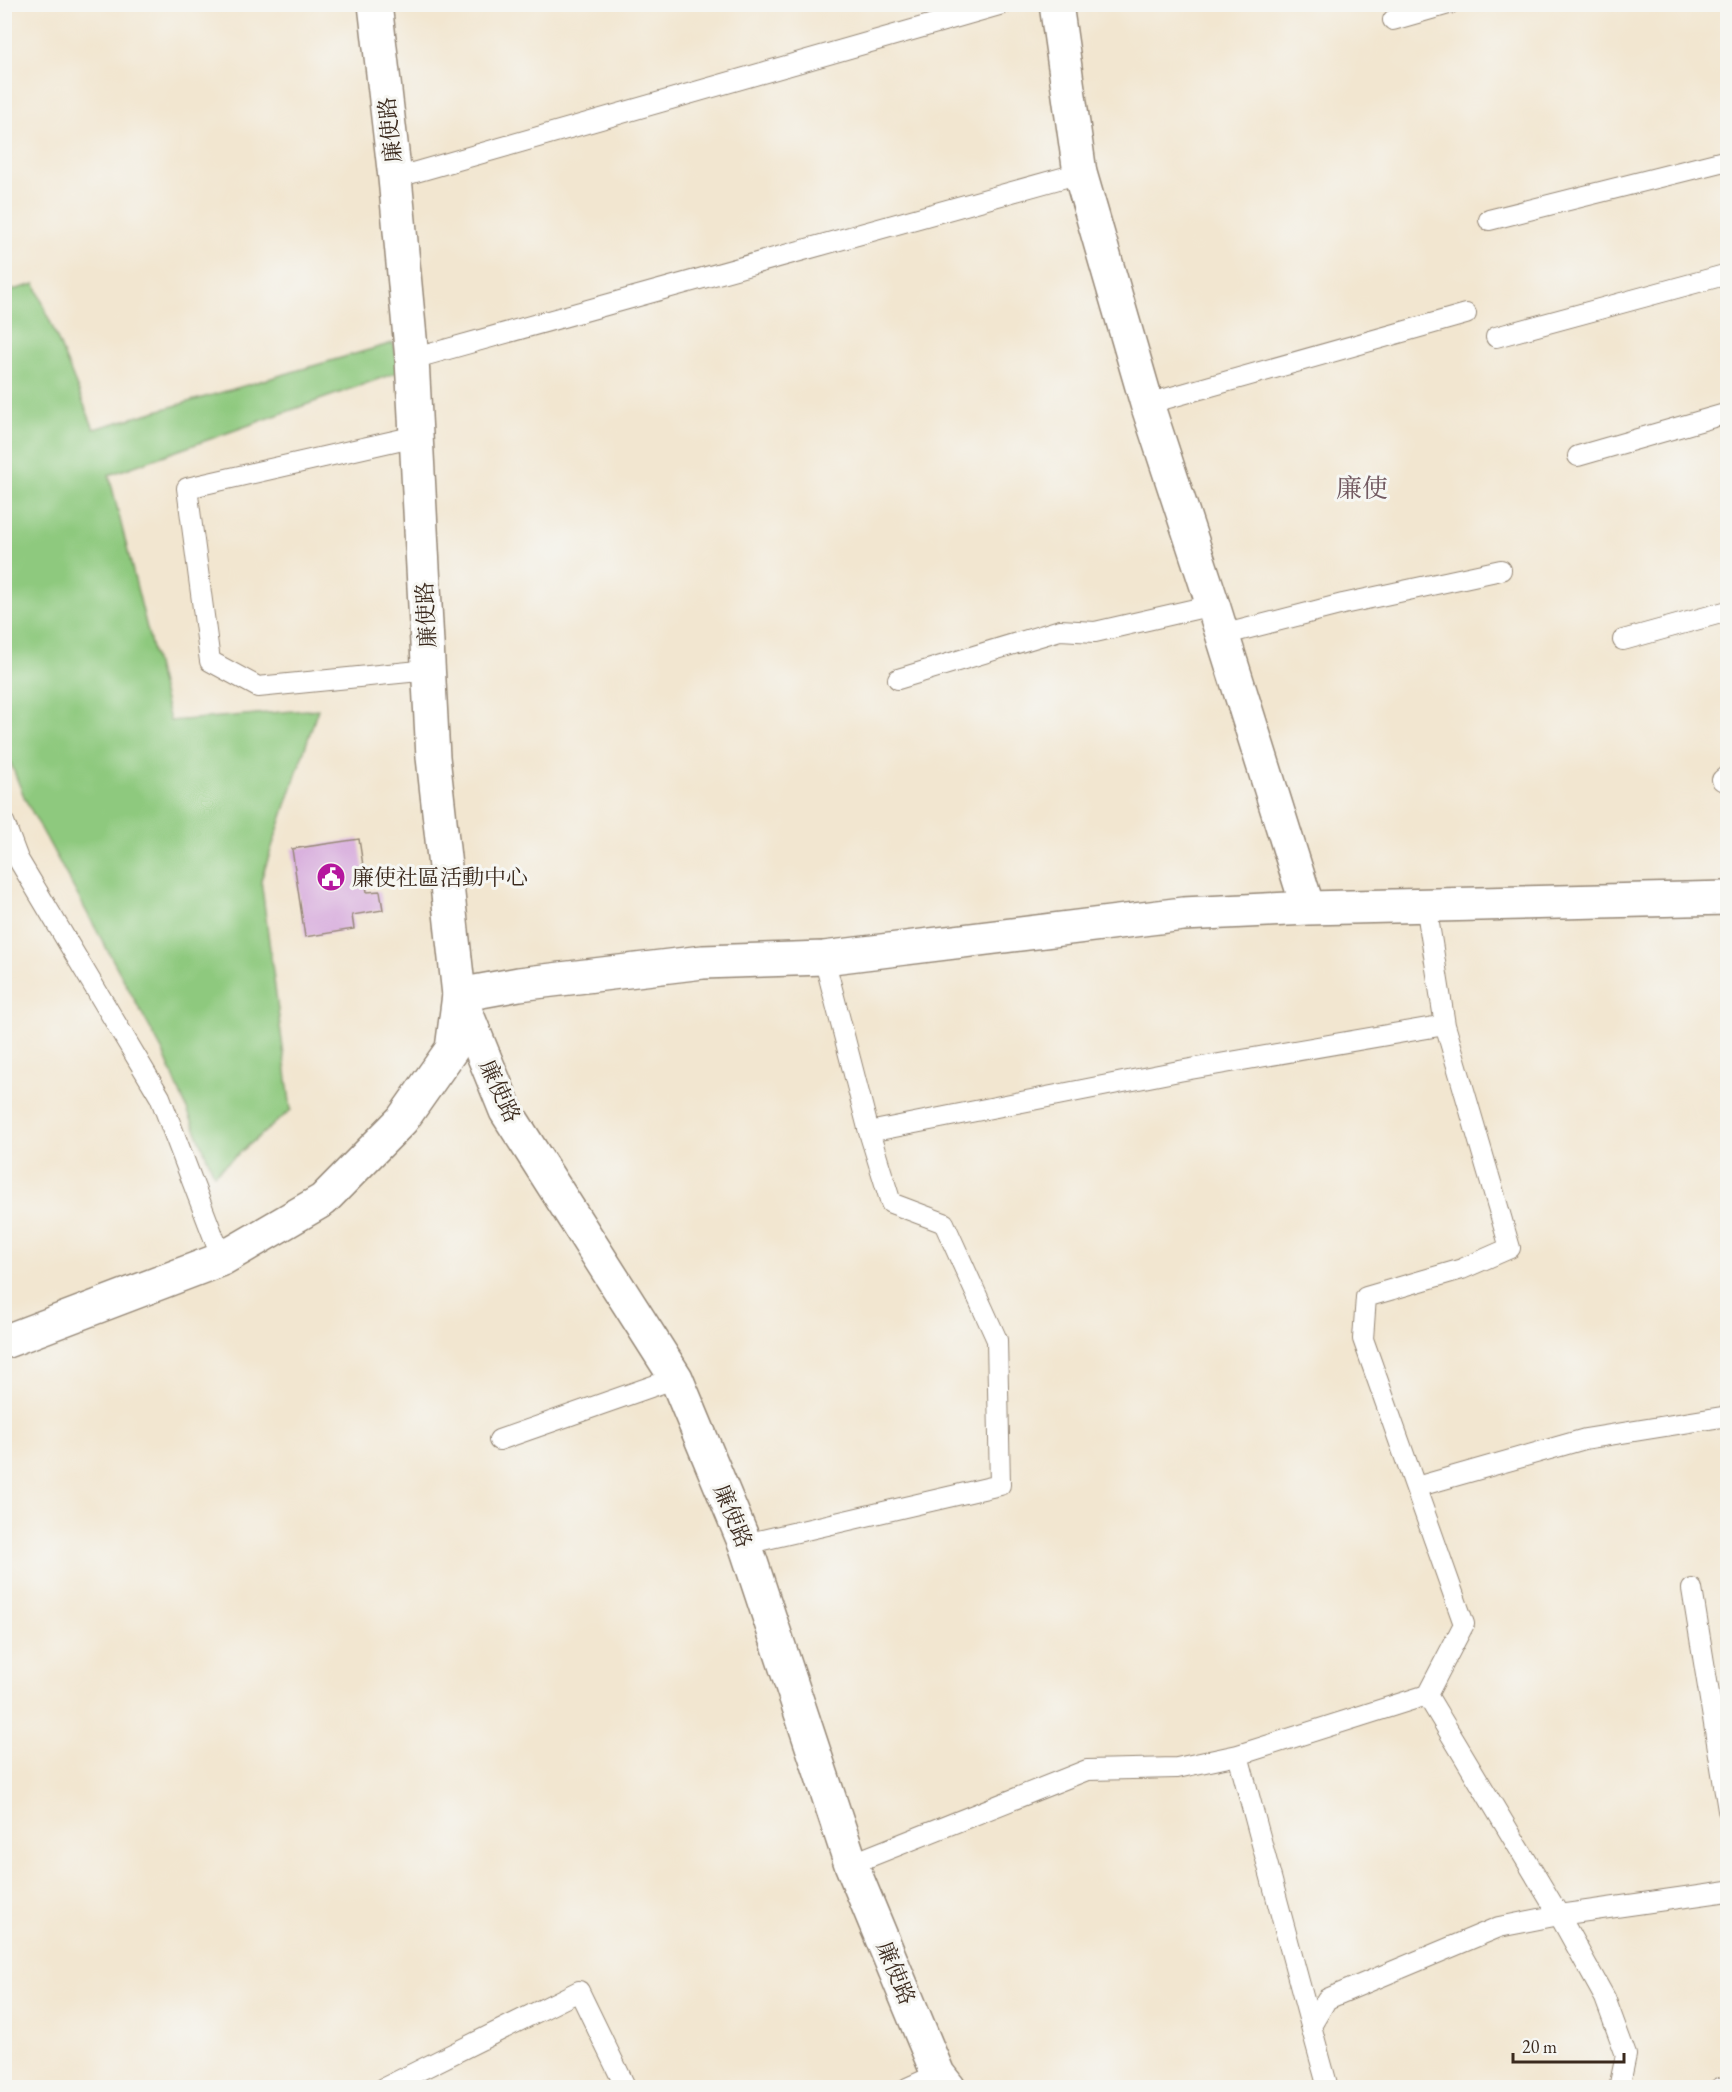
<svg xmlns="http://www.w3.org/2000/svg" width="1732" height="2092" viewBox="0 0 1732 2092" font-family="'EB Garamond','Noto Serif TC',serif">
  <style>
    .green { fill: #8ec97e; stroke: #647a4e; stroke-width: 1.5 }
    .building { fill: #d9b0de }
    .lines { fill: none; stroke-linecap: round; stroke-linejoin: round }
    .service-casing { stroke: #968877; stroke-width: 22 }
    .minor-casing { stroke: #968877; stroke-width: 36 }
    .tertiary-casing { stroke: #968877; stroke-width: 36 }
    .service { stroke: #fff; stroke-width: 20 }
    .minor { stroke: #fff; stroke-width: 33 }
    .tertiary { stroke: #fff; stroke-width: 33 }
    .labels { text-anchor: middle; dominant-baseline: central; stroke-width: 6; stroke-linejoin: round; paint-order: stroke }
    .street-label { font-size: 22px; fill: #3b2a1e; stroke: #f6f6f2 }
    .poi-label { font-size: 22px; fill: #3b2a1e; stroke: #f6f6f2; text-anchor: start }
    .quarter-label { font-size: 26px; fill: #725961; stroke: #f6f6f2 }
  </style>
  <rect width="100%" height="100%" fill="#f6f6f2"/>
  <filter id="ink" filterUnits="userSpaceOnUse"><feTurbulence type="fractalNoise" baseFrequency=".0167" numOctaves="2"/><feDisplacementMap in="SourceGraphic" scale="12" xChannelSelector="R" yChannelSelector="G"/><feConvolveMatrix kernelMatrix="1 2 1 2 8 2 1 2 1" color-interpolation-filters="sRGB"/></filter>
  <filter id="wash" filterUnits="userSpaceOnUse"><feTurbulence type="fractalNoise" baseFrequency=".008" numOctaves="4" result="noise"/><feDisplacementMap in="SourceGraphic" scale="24" xChannelSelector="R" yChannelSelector="G"/><feGaussianBlur stdDeviation="1.35" result="paint"/><feColorMatrix in="noise" values="0 0 0 0 0 0 0 0 0 0 0 0 0 0 0 0 0 1.4 0 .05"/><feComposite in="paint" operator="in"/></filter>
  <g filter="url(#wash)">
    <rect width="100%" height="100%" fill="#f2e6d0"/>
    <path class="green" d="M35 284 94 429 393 343 401 371 109 475 170 721 318 709 261 880 291 1110 214 1174 163 1052 25 799 5 749V292Z"/>
    <g id="blocks">
      <path class="building" d="M359 839 367 892 380 891 383 910 352 915 354 929 305 937 292 849Z"/>
    </g>
  </g>
  <g filter="url(#ink)">
    <use href="#blocks" fill-opacity="0" stroke="#968877" stroke-width="1.5"/>
    <g class="lines">
      <g class="service-casing">
        <path id="service" d="M1393 20 1449 4
          M395 178 1003 4
          M1489 220 1728 160
          M1496 337 1728 274
          M412 359 1080 173
          M1147 404 1466 314
          M416 436 187 488 210 661 258 687 429 670
          M1578 456 1728 413
          M1222 635 1343 604 1501 570
          M1623 640 1728 611
          M898 679 1060 630 1095 632 1213 605
          M1722 780 1728 775
          M4 822 18 859 160 1097 222 1259
          M824 958 869 1132 1179 1071 1445 1025
          M499 1440 676 1378
          M1416 1487 1585 1439 1728 1416
          M745 1544 1000 1485 997 1340 944 1223 891 1203 869 1132
          M1692 1589 1728 1810
          M1427 1695 1559 1915 1605 1998 1626 2055 1619 2088
          M1238 1755 1311 2026
          M851 1864 1087 1770 1177 1768 1238 1755 1427 1695 1464 1624 1363 1339 1366 1297 1462 1269 1510 1248 1445 1025 1426 905
          M384 2088 579 1991 626 2088
          M907 2088 938 2074
          M1328 2088 1311 2026 1327 1999 1499 1927 1559 1915 1728 1891
          M1720 2088 1728 2086"/>
      </g>
      <g class="minor-casing">
        <path id="minor" d="M1056 4 1080 173 1147 404 1213 605 1308 908
          M4 1342 222 1259 323 1200 402 1120 452 1049 459 995 519 984 703 962 824 958 1183 914 1308 908 1728 898"/>
      </g>
      <g class="tertiary-casing">
        <path id="tertiary" d="M375 4 395 178 412 359 433 757 459 995 506 1111 676 1378 745 1544 851 1864 938 2074 949 2088"/>
      </g>
      <use href="#service" class="service"/>
      <use href="#minor" class="minor"/>
      <use href="#tertiary" class="tertiary"/>
    </g>
  </g>
  <defs>
    <g id="civic-disc" transform="scale(1.5)"><circle r="9.5" fill="#b5179e" stroke="#f6f6f2"/><path d="M-.6-6.5H3V-4.5H.6V-3L4-1V1h2V6H-6V1h2V-1L-.6-3ZM-1.2 2.5V6h2.4V2.5Z" fill="#fff"/></g>
  </defs>
  <g fill-rule="evenodd">
    <use href="#civic-disc" x="331" y="877"/>
  </g>
  <g class="labels">
    <g class="street-label">
      <text transform="translate(390 130) rotate(-96)">廉使路</text>
      <text transform="translate(426 615) rotate(-93)">廉使路</text>
      <text transform="translate(500 1091) rotate(65)">廉使路</text>
      <text transform="translate(733 1516) rotate(68)">廉使路</text>
      <text transform="translate(896 1973) rotate(68)">廉使路</text>
    </g>
    <g class="poi-label">
      <text x="352" y="877">廉使社區活動中心</text>
    </g>
    <g class="quarter-label">
      <text x="1362" y="488">廉使</text>
    </g>
  </g>
  <rect width="1732" height="2092" fill="none" stroke="#f6f6f2" stroke-width="24"/>
  <path d="M1513 2053v9h111v-9" fill="none" stroke="#3b2a1e" stroke-width="3"/>
  <text x="1522" y="2053" font-size="18" fill="#3b2a1e" stroke="#f6f6f2" stroke-width="4.5" paint-order="stroke">20 m</text>
</svg>
